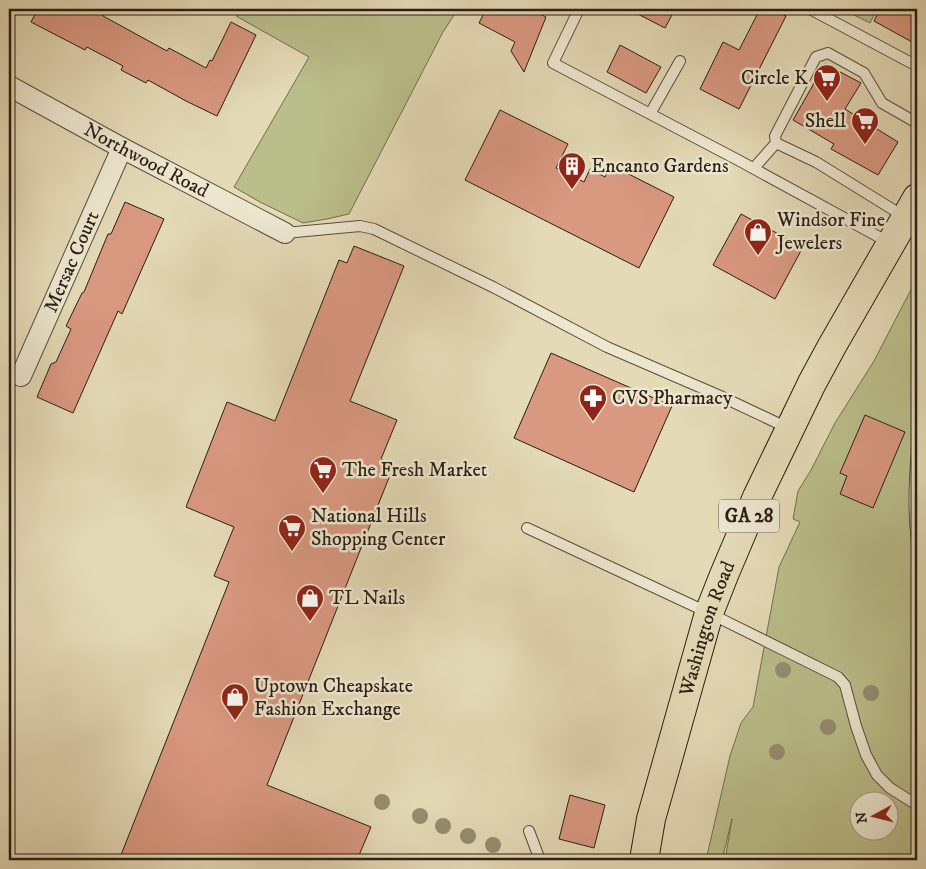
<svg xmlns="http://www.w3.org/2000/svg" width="926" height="869" viewBox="0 0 926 869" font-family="'IM FELL DW Pica',serif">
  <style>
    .green { fill: #babe8a; stroke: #726e4e; fill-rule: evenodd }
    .building { fill: #d99880; stroke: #291e13 }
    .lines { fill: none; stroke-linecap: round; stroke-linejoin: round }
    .service-casing { stroke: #584d3c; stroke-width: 12 }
    .minor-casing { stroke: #584d3c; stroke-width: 22 }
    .primary-casing { stroke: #291e13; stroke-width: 30 }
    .service { stroke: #ede7d0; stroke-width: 10 }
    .minor { stroke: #ede7d0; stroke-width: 20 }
    .primary { stroke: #e4dab6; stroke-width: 28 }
    .tree { fill: #958d70 }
    .labels { text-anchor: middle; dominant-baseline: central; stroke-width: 5; stroke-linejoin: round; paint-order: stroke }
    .shield { fill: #ede7d0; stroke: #645a4c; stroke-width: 1 }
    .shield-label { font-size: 19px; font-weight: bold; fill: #291e13 }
    .poi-label { font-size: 20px; fill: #291e13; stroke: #ede7d0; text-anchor: start }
    .street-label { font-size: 20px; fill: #291e13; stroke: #ede7d0 }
  </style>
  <rect width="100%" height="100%" fill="#e4dab6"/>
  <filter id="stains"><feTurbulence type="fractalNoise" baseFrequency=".004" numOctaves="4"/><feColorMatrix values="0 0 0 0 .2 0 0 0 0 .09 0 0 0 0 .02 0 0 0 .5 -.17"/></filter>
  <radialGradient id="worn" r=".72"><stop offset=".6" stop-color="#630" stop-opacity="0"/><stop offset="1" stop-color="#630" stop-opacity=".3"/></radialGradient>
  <path class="green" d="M241 9H458L443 32 349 214 327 219 303 223 260 202 234 187 309 57 236 16Z
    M842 9H877L870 23Z
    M917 278V860H725L732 819 722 860H706L730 756 741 723 753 707 779 567 800 522 793 519 798 491 811 470 835 423 874 361ZM858 802H888V832H858Z"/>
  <path class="building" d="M38 9H106L103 16 167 51 169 48 206 68 210 60 212 61 231 22 256 35 217 116 186 101 148 80 146 83 121 70 123 66 87 47 85 50 31 22Z
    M486 9H530L546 17 524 72 511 51 515 42 479 23Z
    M628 9H675L665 28Z
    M760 9H771L786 16 739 109 700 89 723 42 739 50Z
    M880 9H917V32L912 42 874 21Z
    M620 45 661 67 646 93 607 72Z
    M825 64 861 83 845 109 898 142 878 175 831 149 834 144 793 120Z
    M500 110 568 144 556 168 584 182 590 169 605 177 611 165 674 197 639 268 465 180Z
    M125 202 164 219 122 314 118 311 73 413 37 397 51 364 56 362 71 329 66 326 82 293 84 292 108 234H111Z
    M741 214 803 247 775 299 713 265Z
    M354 246 404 266 350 401 397 420 381 459 394 465 267 785 371 827 357 860H119L229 582 214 576 234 527 186 507 227 402 275 421 339 260 347 263Z
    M551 353 672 406 634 492 514 438Z
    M865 415 905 432 873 508 840 494 847 476 840 473Z
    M570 795 605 805 594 848 559 839Z"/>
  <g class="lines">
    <g class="service-casing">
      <path id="service" d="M579 9 553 63 738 160 890 243
        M810 9 917 66
        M650 114 680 61
        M754 168 776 143
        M905 217 816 162 776 143 775 136 816 57 828 53 864 73 882 103 917 123
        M285 233 360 226 374 229 493 287 607 347 718 395 788 428
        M917 452C914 483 913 512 917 542
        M527 528 709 613 838 677 845 685 856 726 866 755 877 775 890 788 917 805
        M529 831 540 860"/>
    </g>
    <g class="minor-casing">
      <g id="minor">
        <path id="s1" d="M9 86 122 148 285 233"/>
        <path id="s2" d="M21 376 122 148"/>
      </g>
    </g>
    <g class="primary-casing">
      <g id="primary">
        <path id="s3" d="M644 860 651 819 709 613 724 575 757 497 812 383 832 346 917 198"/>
      </g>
    </g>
    <use href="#service" class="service"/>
    <use href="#minor" class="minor"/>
    <use href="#primary" class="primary"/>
  </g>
  <g class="tree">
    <circle cx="783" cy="670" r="8"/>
    <circle cx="871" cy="693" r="8"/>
    <circle cx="828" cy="727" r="8"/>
    <circle cx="777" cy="752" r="8"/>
    <circle cx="382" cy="802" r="8"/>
    <circle cx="420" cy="816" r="8"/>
    <circle cx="443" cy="826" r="8"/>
    <circle cx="468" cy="836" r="8"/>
    <circle cx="493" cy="845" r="8"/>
  </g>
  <defs>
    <g id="supermarket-pin" transform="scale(1.4375)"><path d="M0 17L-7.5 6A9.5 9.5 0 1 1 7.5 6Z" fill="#8f2418" stroke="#ede7d0"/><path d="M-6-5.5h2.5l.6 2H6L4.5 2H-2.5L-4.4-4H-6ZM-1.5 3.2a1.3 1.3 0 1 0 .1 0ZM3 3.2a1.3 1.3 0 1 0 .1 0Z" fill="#fff"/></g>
    <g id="building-pin" transform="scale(1.4375)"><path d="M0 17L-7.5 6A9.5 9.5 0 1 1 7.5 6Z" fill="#8f2418" stroke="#ede7d0"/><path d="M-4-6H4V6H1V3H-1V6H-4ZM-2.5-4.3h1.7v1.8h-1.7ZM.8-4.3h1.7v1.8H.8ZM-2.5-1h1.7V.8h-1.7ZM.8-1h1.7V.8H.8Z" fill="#fff"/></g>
    <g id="shop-pin" transform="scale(1.4375)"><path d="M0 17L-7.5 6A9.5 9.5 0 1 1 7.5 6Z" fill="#8f2418" stroke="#ede7d0"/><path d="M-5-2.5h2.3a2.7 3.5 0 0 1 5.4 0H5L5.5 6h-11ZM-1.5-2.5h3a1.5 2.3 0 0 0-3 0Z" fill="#fff"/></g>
    <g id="pharmacy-pin" transform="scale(1.4375)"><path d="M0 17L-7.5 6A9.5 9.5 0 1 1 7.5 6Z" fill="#8f2418" stroke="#ede7d0"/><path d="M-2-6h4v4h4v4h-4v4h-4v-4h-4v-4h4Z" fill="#fff"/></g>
  </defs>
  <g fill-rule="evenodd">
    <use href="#supermarket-pin" x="827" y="78"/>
    <use href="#supermarket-pin" x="865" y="121"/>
    <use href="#building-pin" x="572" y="166"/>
    <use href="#shop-pin" x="758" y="232"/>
    <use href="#pharmacy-pin" x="593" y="398"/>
    <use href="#supermarket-pin" x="323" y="470"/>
    <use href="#supermarket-pin" x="292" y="528"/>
    <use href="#shop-pin" x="310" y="598"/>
    <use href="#shop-pin" x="235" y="697"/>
  </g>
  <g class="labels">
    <rect class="shield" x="719" y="499.5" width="60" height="33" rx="4"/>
    <g class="shield-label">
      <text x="749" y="516">GA 28</text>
    </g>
    <g class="poi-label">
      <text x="808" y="78" text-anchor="end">Circle K</text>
      <text x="846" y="121" text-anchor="end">Shell</text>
      <text x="591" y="166">Encanto Gardens</text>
      <text x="777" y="220">Windsor Fine<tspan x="777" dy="23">Jewelers</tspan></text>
      <text x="612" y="398">CVS Pharmacy</text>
      <text x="342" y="470">The Fresh Market</text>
      <text x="311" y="516">National Hills<tspan x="311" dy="23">Shopping Center</tspan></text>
      <text x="329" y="598">TL Nails</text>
      <text x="254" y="686">Uptown Cheapskate<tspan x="254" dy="23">Fashion Exchange</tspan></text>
    </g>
    <g class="street-label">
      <text stroke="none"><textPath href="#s1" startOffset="156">Northwood Road</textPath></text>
      <text stroke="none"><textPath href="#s2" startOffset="125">Mersac Court</textPath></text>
      <text stroke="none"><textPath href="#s3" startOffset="240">Washington Road</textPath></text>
    </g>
  </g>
  <rect width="926" height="869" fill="none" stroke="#e4dab6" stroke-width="30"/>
  <rect x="10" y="10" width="906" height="849" fill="none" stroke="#291e13" stroke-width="2.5"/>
  <rect x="15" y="15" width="896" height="839" fill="none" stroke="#291e13"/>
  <g transform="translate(874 816) rotate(263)"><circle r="24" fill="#ede7d0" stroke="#9f9784"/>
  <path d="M0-4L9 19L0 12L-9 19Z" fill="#8f2418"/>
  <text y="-8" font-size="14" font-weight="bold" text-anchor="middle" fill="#291e13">N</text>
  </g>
  <rect width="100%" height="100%" filter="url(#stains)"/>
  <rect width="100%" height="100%" fill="url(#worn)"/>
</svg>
